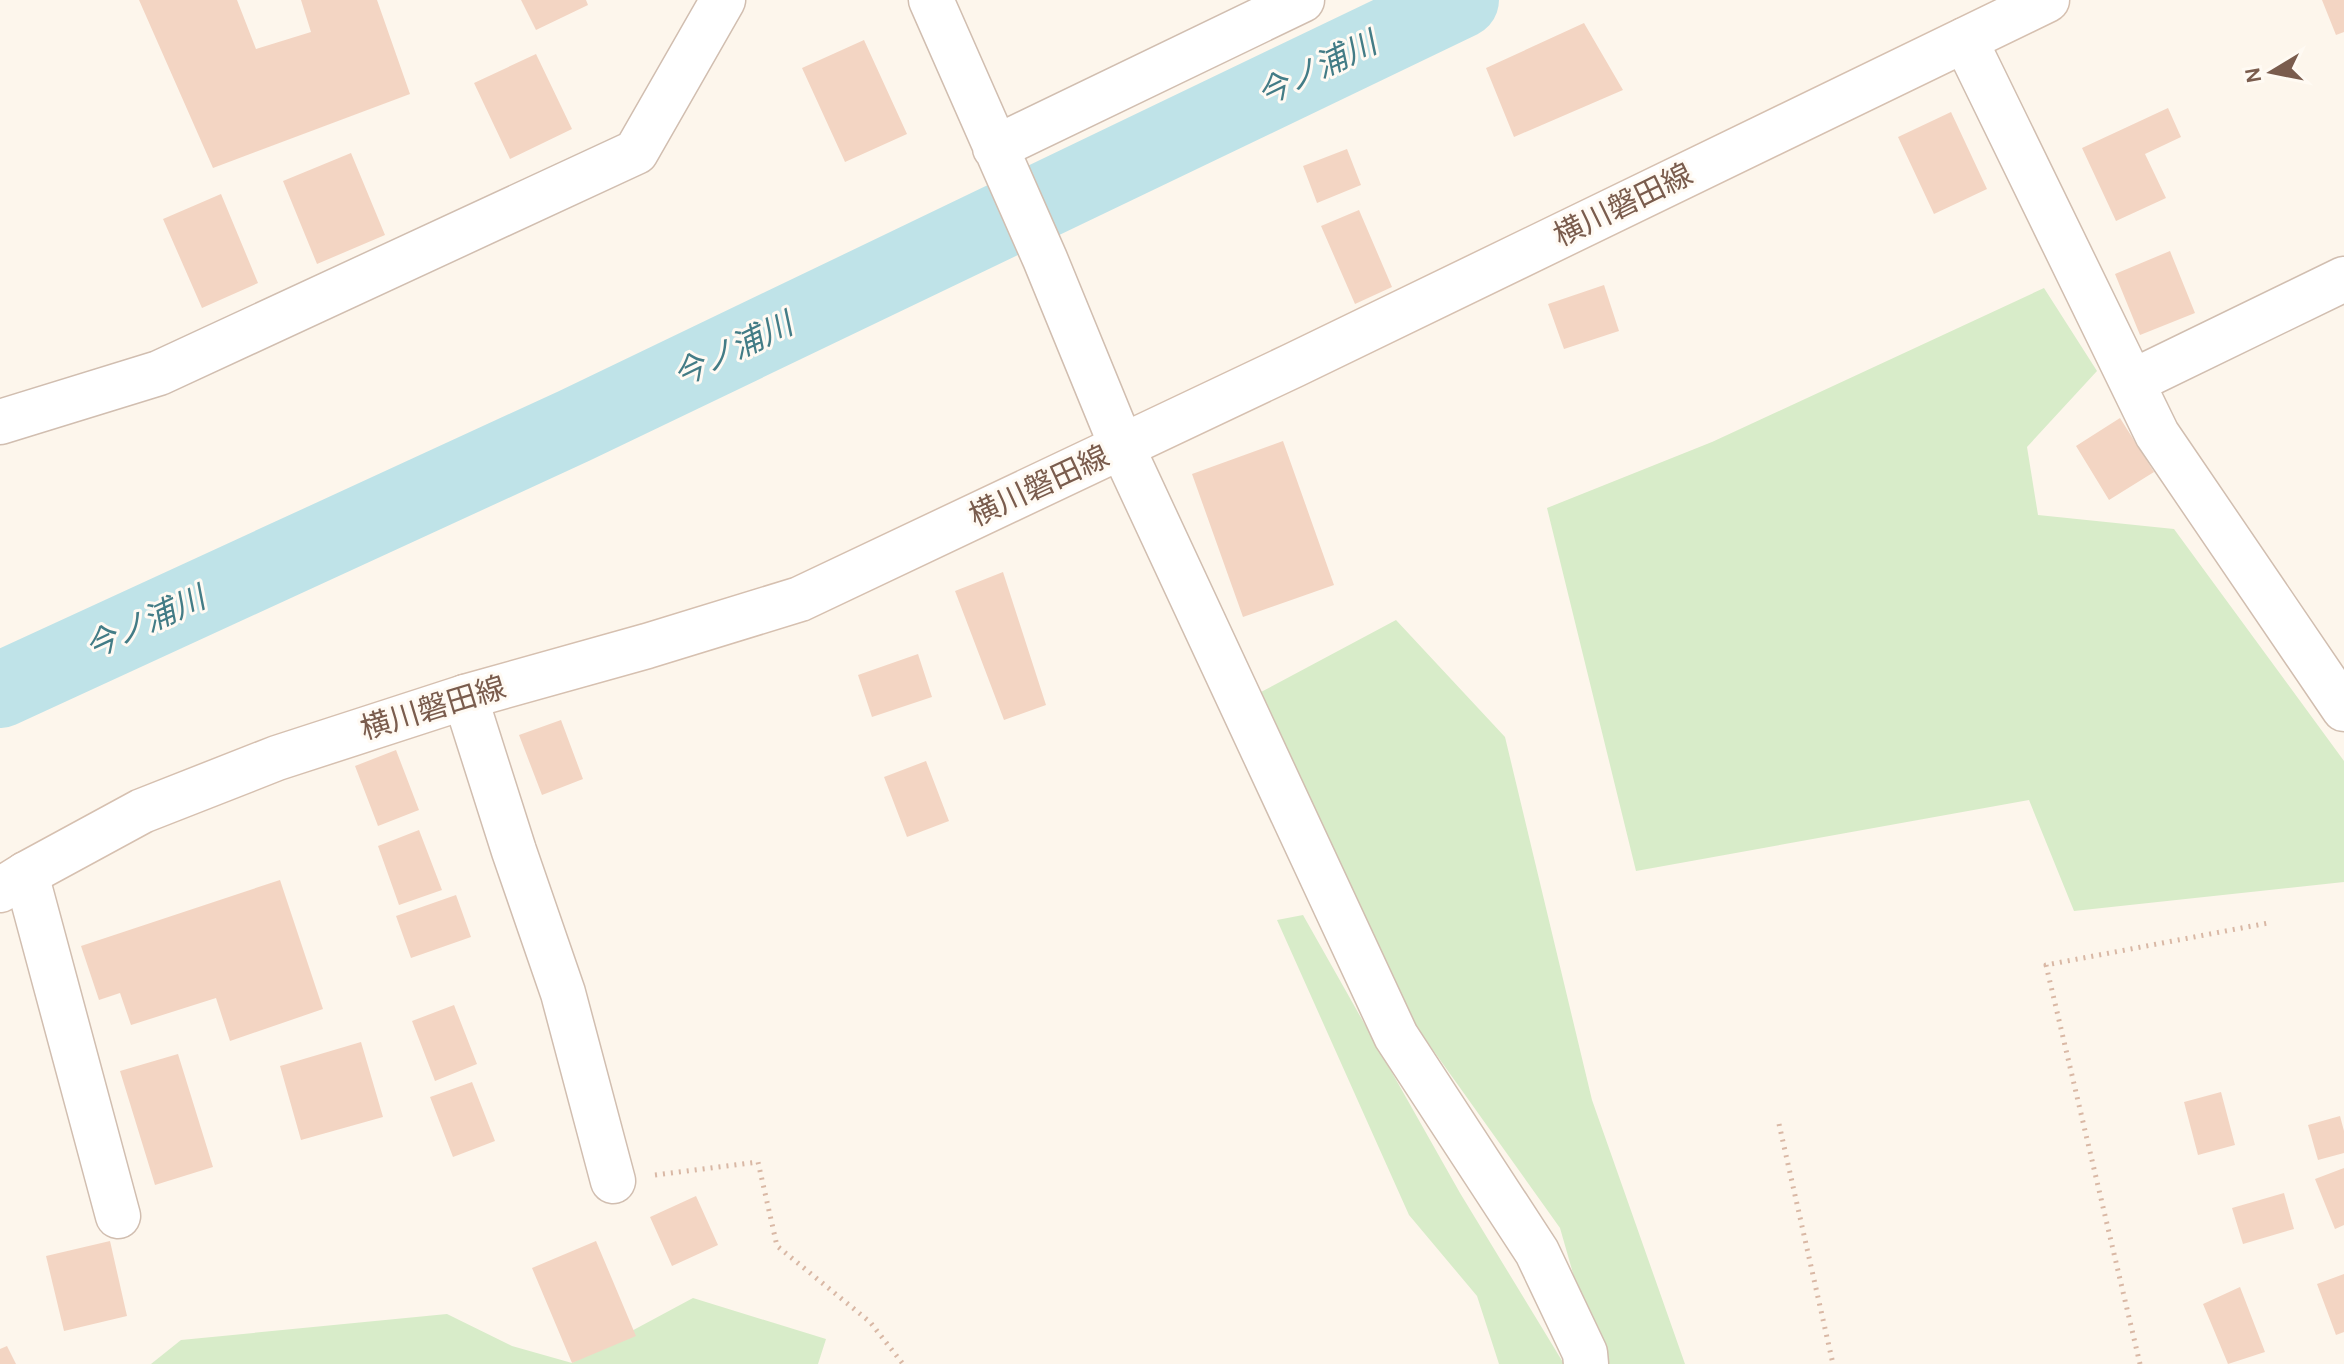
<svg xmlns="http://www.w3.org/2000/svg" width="2344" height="1364" viewBox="0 0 2344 1364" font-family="Karla,'Noto Sans JP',sans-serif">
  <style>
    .green { fill: #d8ecc9 }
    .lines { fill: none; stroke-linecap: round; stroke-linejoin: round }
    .river { stroke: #bfe3e8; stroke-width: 76 }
    .building { fill: #f3d5c3 }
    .street-casing { stroke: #d1beb0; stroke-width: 47 }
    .secondary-casing { stroke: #d6c0b0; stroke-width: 47 }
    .path { stroke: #d9b8a5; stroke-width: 5; stroke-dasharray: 2 6; stroke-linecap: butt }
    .street { stroke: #fff; stroke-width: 44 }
    .secondary { stroke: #fff; stroke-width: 44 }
    .labels { text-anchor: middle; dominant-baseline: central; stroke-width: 6; stroke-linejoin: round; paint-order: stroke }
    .street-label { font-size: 30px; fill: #7a5c4d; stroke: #fffaf3 }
    .water-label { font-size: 32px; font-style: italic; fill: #437c86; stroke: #fffaf3 }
  </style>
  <rect width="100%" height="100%" fill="#fdf6ec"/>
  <path class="green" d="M2044 288 2097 371 2027 447 2038 515 2174 529 2344 761V882L2074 911 2029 800 1636 871 1547 508 1712 442Z
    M1396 620 1505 737 1592 1100 1685 1364H1599L1560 1228 1413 1022 1261 692Z
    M1303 915 1460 1193 1564 1364H1499L1477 1296 1409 1215 1277 920Z
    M693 1298 826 1339 818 1364H151L181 1340 447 1314 512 1346 572 1363Z"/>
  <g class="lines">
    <path class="river" d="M0 690 574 426 1461 0"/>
  </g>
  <path class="building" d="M139 0H237L256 49 311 32 301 0H377L410 94 213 168Z
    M521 0H586L588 5 536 30Z
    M2322 0H2344V32L2336 35Z
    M1584 23 1623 90 1514 137 1486 68Z
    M864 40 907 134 845 162 802 68Z
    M536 54 572 129 510 159 474 83Z
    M2168 108 2181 137 2145 154 2166 198 2116 221 2082 148Z
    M1951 112 1987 189 1934 214 1898 137Z
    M1347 149 1361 185 1317 203 1303 166Z
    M351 153 385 235 317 264 283 181Z
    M221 194 258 283 202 308 163 219Z
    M1359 210 1392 287 1355 304 1321 226Z
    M2170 251 2195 313 2140 335 2115 274Z
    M1604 285 1619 331 1564 349 1548 304Z
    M2120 418 2154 472 2109 500 2076 446Z
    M1283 441 1334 585 1243 617 1192 474Z
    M1003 572 1046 705 1004 720 955 591Z
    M918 654 932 697 872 717 858 675Z
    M561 720 583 779 542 795 519 735Z
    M396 750 419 810 378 826 355 766Z
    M926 761 949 821 907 837 884 777Z
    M419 830 442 890 399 905 378 846Z
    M280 880 323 1009 230 1041 216 998 131 1025 120 993 99 1000 81 946Z
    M456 895 471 937 411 958 396 916Z
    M454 1005 477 1064 435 1081 412 1021Z
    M361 1042 383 1117 301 1140 280 1066Z
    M178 1054 213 1167 155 1185 120 1071Z
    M472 1082 495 1141 453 1157 430 1097Z
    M2221 1092 2235 1145 2198 1155 2184 1102Z
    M2340 1116 2344 1131V1153L2318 1160 2308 1125Z
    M2344 1168V1225L2335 1229 2315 1179Z
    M2284 1193 2294 1229 2243 1244 2232 1208Z
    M696 1196 718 1245 672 1266 650 1217Z
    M110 1241 127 1316 64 1331 46 1256Z
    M596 1241 636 1336 572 1363 532 1268Z
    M2344 1274V1332L2336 1335 2317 1284Z
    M2240 1287 2265 1352 2228 1364 2203 1304Z
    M7 1346 16 1364H0V1349Z"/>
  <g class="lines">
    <g class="street-casing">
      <path id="street" d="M931 0 1045 259 1122 447 1396 1036 1537 1252 1585 1353 1586 1364
        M1965 40 2157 434 2344 709
        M995 148 1302 0
        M2132 382 2344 279
        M0 422 159 373 636 152 723 0
        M465 697 514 851 563 993 613 1181
        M26 874 118 1216"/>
    </g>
    <g class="secondary-casing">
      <path id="secondary" d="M0 890 26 874 142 811 277 758 465 697 647 646 800 599 1294 365 2047 0"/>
    </g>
    <path class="path" d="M1779 1124 1833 1364
      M655 1175 758 1162 777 1246 870 1322 903 1364
      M2140 1364 2046 965 2268 923"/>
    <use href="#street" class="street"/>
    <use href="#secondary" class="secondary"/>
  </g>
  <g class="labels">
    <g class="street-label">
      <text transform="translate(1623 205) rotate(-26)">横川磐田線</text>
      <text transform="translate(1039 486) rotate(-25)">横川磐田線</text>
      <text transform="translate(433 708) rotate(-17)">横川磐田線</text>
    </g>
    <g class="water-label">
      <text transform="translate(1317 69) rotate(-26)">今ノ浦川</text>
      <text transform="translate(733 350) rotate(-26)">今ノ浦川</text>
      <text transform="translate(145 623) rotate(-25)">今ノ浦川</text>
    </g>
  </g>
  <g transform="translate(2272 72) rotate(260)" stroke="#fffaf3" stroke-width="6" paint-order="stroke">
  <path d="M0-6L14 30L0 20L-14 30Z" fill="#7a5c4d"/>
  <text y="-12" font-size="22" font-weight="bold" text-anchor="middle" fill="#7a5c4d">N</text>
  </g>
</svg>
